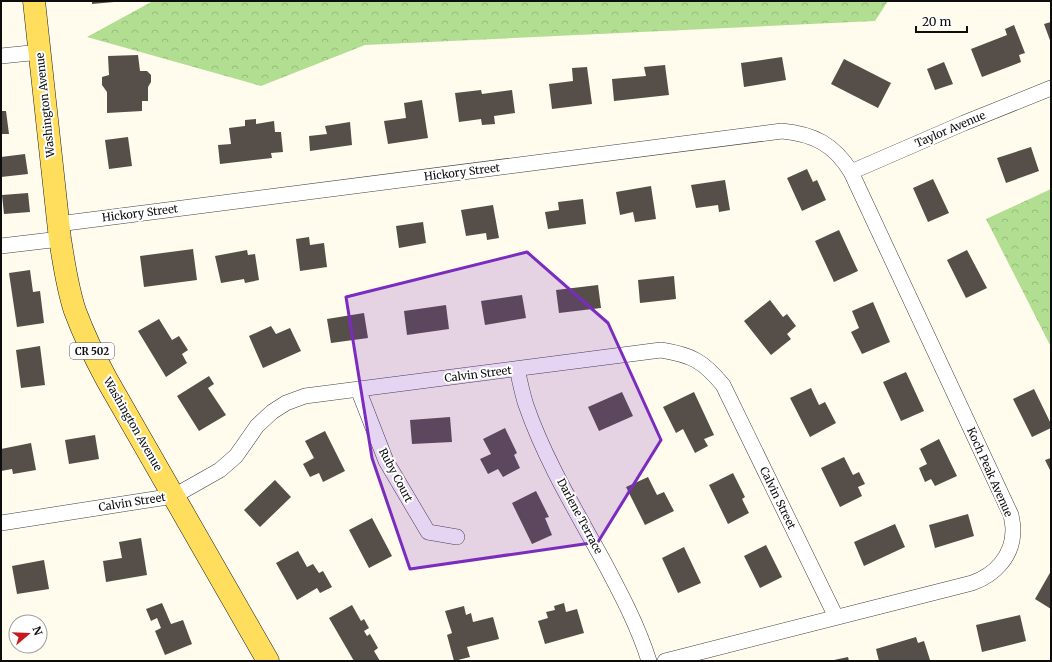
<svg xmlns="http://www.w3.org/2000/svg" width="1052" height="662" viewBox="0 0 1052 662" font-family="Merriweather,serif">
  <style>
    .forest { fill: url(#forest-crowns) }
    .building { fill: #564e48 }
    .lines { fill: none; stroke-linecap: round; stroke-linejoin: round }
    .street-casing { stroke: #404040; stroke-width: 16 }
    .primary-casing { stroke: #1e1e1e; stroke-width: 23 }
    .street { stroke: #fff; stroke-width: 15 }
    .primary { stroke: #ffde5d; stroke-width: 22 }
    .marked { fill: #7b2cbf; fill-opacity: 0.2; stroke: #7b2cbf; stroke-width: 3; stroke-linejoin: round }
    .labels { text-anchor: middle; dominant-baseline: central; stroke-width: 4; stroke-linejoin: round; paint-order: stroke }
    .shield { fill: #fff; stroke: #565656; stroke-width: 1 }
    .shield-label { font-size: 10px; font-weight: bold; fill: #0d0d0d }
    .street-label { font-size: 11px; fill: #0d0d0d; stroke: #fff }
  </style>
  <defs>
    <pattern id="forest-crowns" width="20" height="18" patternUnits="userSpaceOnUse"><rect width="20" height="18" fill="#b1de91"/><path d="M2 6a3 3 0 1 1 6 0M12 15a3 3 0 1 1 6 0" fill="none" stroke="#97bd7c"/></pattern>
  </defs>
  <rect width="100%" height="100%" fill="#fffced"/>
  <path class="forest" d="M153 1H888L875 21 365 45 261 86 87 37Z
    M1051 189V347L986 219Z"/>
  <path class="building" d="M92 1H114V2L92 4Z
    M1051 22V43L1044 24Z
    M1014 25 1025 53 1019 55 1021 62 982 77 971 49 1007 35 1005 29Z
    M138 55 140 71H147L151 75V82L148 87V101H142V111L107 113V92L102 85V77L109 75 108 56Z
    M782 57 786 80 744 87 741 63Z
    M844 59 891 83 878 108 831 84Z
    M944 62 953 84 935 90 927 69Z
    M665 65 669 95 614 101 612 79 646 76 644 67Z
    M587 67 592 104 552 109 549 84 573 81 572 68Z
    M481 90 482 94 512 90 515 113 494 116 495 124 482 125 481 119 459 122 455 93Z
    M422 100 428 138 388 144 384 121 406 118 404 103Z
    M1 111H6L9 134H1Z
    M256 119V124L274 121 275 132H281L283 152 271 153 272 158 220 164 218 145 231 144 229 128 245 126V120Z
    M350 122 352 145 310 151 309 136 327 134 325 126Z
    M128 137 132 166 109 169 105 140Z
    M1031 147 1039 171 1006 183 997 158Z
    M25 154 28 174 1 177V157Z
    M807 169 813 182 817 180 826 200 802 211 787 178Z
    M933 179 949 213 928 222 913 188Z
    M725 180 730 210 719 212 718 205 696 208 691 185Z
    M651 186 656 219 635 222 633 212 620 215 616 192Z
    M28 193 30 212 4 214 2 195Z
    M583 199 586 224 548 229 545 212 559 210 558 202Z
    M493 205 499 238 487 240 486 233 466 236 461 210Z
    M423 222 426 243 399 248 396 226Z
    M839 230 858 271 834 282 815 241Z
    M309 237 310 245 324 243 327 267 300 271 296 239Z
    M193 249 197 280 144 287 140 256Z
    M247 250 248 255 255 254 259 280 245 283 244 279 221 283 215 256Z
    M967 250 987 288 966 298 947 260Z
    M30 270 33 292 40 291 44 323 17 327 9 273Z
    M674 276 676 299 640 303 638 280Z
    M598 285 601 308 559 313 556 290Z
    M522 295 526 318 485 325 481 301Z
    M770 300 783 317 787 314 796 326 787 334 791 339 771 355 744 321Z
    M873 302 890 342 862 354 851 332 859 328 852 311Z
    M446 305 449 329 407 335 404 311Z
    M364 313 368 338 331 343 327 319Z
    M159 319 172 340 179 336 188 350 182 354 187 363 166 377 138 331Z
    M271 326 276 334 290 328 301 351 263 368 249 336Z
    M40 346 45 385 21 388 16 350Z
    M906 372 924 411 901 421 883 382Z
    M209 376 214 384 208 388 226 415 199 431 177 396Z
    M811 388 819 405 825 402 836 423 810 437 790 398Z
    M1034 389 1051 424V428L1032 437 1013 399Z
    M622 392 633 416 599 431 588 407Z
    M694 392 714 435 704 439 708 446 695 453 683 429 676 433 663 407Z
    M450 417 452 442 412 444 410 420Z
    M505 428 517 453 514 455 520 468 503 477 498 469 488 474 480 459 491 454 483 439Z
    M325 431 345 471 323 482 319 473 310 477 303 464 314 458 305 441Z
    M95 435 99 459 69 464 65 440Z
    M939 439 957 476 935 486 931 479 925 482 919 468 927 464 920 449Z
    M31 443 36 470 13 474 12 469 1 471V449Z
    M844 457 853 475 859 472 865 484 858 487 862 496 840 507 821 468Z
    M1051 458V472L1045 460Z
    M733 473 745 497 742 499 749 513 728 524 709 485Z
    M648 477 657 495 664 492 674 511 645 525 626 487Z
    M275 480 291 497 260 527 244 510Z
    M536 491 549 517 545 518 552 535 532 544 512 503Z
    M968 514 974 536 935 548 929 525Z
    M372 518 392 556 369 568 349 530Z
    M895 524 905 547 864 566 854 542Z
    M141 538 147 575 106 582 103 561 122 558 119 542Z
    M766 545 782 577 760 588 744 556Z
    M684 547 701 583 678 593 662 558Z
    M298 551 307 567 313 564 319 573 323 571 332 587 320 593 317 588 297 600 276 563Z
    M44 560 49 589 17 594 12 566Z
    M1051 571V609L1035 599Z
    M162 603 171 624 183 620 192 644 165 655 155 631 161 628 157 618 151 621 146 609Z
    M564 603 566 612 577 609 584 633 545 644 538 621 548 618 546 612 555 610 554 606Z
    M352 605 361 621 364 619 369 628 364 631 367 636 370 634 378 648 374 651 380 661H354L329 618Z
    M464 606 466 615 471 613 473 622 493 617 499 639 467 647 470 657 454 661 447 635 452 633 445 611Z
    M1020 615 1026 641 982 652 976 625Z
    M916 637 918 643 924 641 930 660 879 661 876 649Z
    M848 657 849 661H834V660Z"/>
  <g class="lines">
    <g class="street-casing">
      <path id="street" d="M1 56 40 52
        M851 172 964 123 1051 88
        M58 224 782 131C813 134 834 144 851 172L1011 515C1012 520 1013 525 1013 530 1013 556 995 575 972 583L665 661
        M1 246 60 239
        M517 369C520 381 522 393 526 405 545 460 576 511 604 562 621 594 638 626 649 661
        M358 389 386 461 428 532 457 537
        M1 523 174 496 220 470 236 456 257 426 272 412 286 403 305 396 661 350C692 355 703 361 723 385L836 617"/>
    </g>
    <g class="primary-casing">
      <path id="primary" d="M34 1 60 239C64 263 67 287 75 311 84 335 95 358 107 380L268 661"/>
    </g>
    <use href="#street" class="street"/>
    <use href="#primary" class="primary"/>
  </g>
  <path class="marked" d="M527 252 608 323 661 440 598 542 410 569 372 458 346 297Z"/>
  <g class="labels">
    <rect class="shield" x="70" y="343" width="44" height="16" rx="3"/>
    <g class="shield-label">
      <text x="92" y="351">CR 502</text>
    </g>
    <g class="street-label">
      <text transform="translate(45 105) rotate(-96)">Washington Avenue</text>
      <text transform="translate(950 129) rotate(-23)">Taylor Avenue</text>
      <text transform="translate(462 172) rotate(-7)">Hickory Street</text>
      <text transform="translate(140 213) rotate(-7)">Hickory Street</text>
      <text transform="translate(478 374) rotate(-7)">Calvin Street</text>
      <text transform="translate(133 424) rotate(60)">Washington Avenue</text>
      <text transform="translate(990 472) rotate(66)">Koch Peak Avenue</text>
      <text transform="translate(396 475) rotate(62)">Ruby Court</text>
      <text transform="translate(778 498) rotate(64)">Calvin Street</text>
      <text transform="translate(132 502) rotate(-9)">Calvin Street</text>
      <text transform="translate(580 516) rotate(62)">Darlene Terrace</text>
    </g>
  </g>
  <rect width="1052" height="662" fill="none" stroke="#0d0d0d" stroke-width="4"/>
  <g transform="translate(28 634) rotate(71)"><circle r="19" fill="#ffffff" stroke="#9e9e9e"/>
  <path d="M0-3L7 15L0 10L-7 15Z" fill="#c71a1c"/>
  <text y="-6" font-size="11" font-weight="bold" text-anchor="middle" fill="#0d0d0d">N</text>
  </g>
  <path d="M916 26v6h51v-6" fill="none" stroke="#0d0d0d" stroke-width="2"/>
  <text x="922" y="26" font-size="12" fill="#0d0d0d" stroke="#ffffff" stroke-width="3" paint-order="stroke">20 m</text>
</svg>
